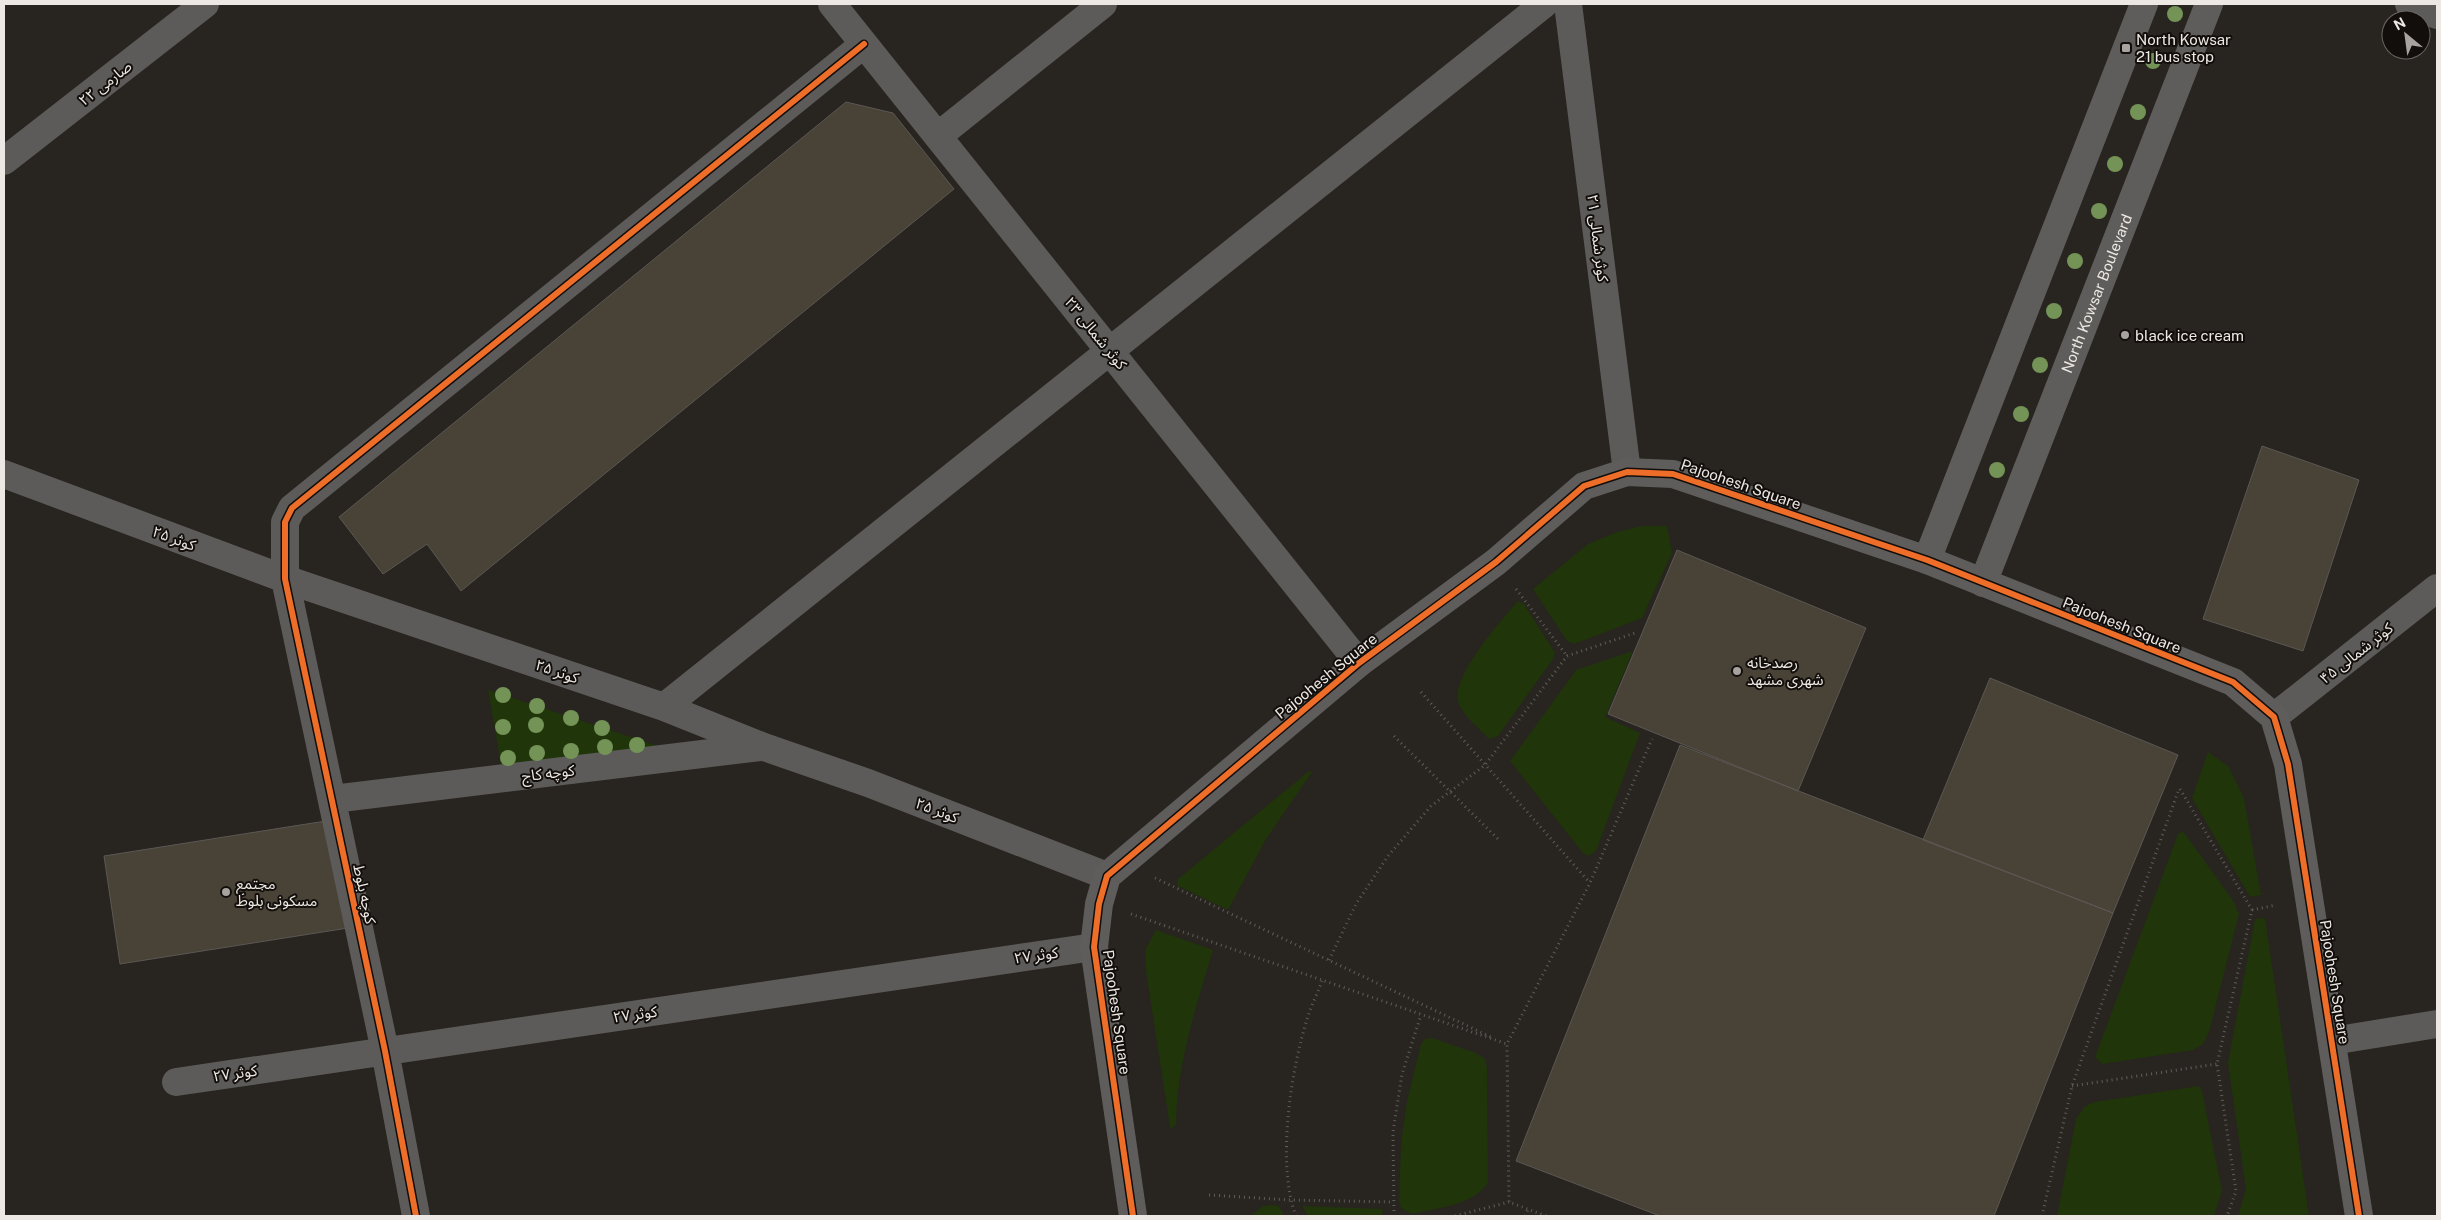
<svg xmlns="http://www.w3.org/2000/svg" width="2441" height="1220" viewBox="0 0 2441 1220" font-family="'Public Sans','Noto Sans Arabic',sans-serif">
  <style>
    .green { fill: #20350a }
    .building { fill: #494237; stroke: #5b5854 }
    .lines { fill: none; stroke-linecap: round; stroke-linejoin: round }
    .path { stroke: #5f5d5b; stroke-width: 3; stroke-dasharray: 1 4; stroke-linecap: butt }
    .street { stroke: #5d5b59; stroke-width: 28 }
    .secondary { stroke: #5f5d5b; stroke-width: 28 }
    .cycleway-casing { stroke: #120e0b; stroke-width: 9 }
    .cycleway { stroke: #ee6e29; stroke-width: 6 }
    .tree { fill: #739456 }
    .poi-dot { fill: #a8a39f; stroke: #120e0b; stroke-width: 2 }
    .labels { text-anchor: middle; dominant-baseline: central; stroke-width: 4; stroke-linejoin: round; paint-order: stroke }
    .poi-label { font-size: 15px; fill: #ede8e3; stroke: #120e0b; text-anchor: start }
    .street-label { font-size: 15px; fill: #ede8e3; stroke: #120e0b }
  </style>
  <rect width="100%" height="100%" fill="#282420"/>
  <path class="green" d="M1642 526H1667L1672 553 1642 618 1574 644 1567 641 1533 589 1588 544 1617 532Z
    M1518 601 1524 604 1555 653 1553 659 1498 736 1489 739C1480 729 1464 717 1459 704 1448 680 1502 619 1518 601Z
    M1633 651 1605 717 1640 733 1596 851 1589 856 1583 853 1510 761 1576 670Z
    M488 690 664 748 501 765Z
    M2208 752 2228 766 2244 798 2261 895 2250 897 2192 798Z
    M1309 771 1312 772 1266 839 1228 910 1178 886V879Z
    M2183 831 2234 902 2239 914 2209 1032 2203 1044 2193 1050 2102 1064 2095 1057 2178 834Z
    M2265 918 2309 1216H2238L2246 1189 2228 1063 2255 919Z
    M1156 930 1213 950C1196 1007 1177 1063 1176 1124L1173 1128 1170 1127 1146 971 1145 950Z
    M1432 1038 1476 1053 1485 1059 1487 1068 1488 1183C1472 1206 1437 1208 1412 1214L1401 1208 1399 1200 1401 1144 1407 1101 1421 1044 1425 1039Z
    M2199 1086 2202 1091 2222 1191 2214 1216H2057L2076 1119 2085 1106 2095 1102Z
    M1271 1205 1279 1206 1284 1216H1251L1263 1206Z
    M1302 1206 1383 1209 1382 1216H1308Z"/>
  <path class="building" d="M846 102 893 113 954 189 461 591 427 544 383 574 339 517Z
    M2262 446 2359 480 2303 651 2203 619Z
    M1677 550 1866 628 1798 791 1608 714Z
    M1990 678 2178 755 2113 913 1923 840Z
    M1680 745 2113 913 1994 1216H1660L1516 1161Z
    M332 820 348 928 120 964 104 856Z"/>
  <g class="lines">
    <path class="path" d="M1516 589 1567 656
      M1421 692 1590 883
      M1394 736 1499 840
      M2180 789 2252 910 2217 1064 2236 1191 2227 1216
      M1155 878 1491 1037
      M2252 910 2276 905
      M1131 914 1507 1044
      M1329 960 1356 904 1388 856 1431 806 1485 765 1567 656 1638 632
      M2072 1086 2217 1064
      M1209 1195 1290 1200 1394 1202
      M1296 1216C1276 1165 1291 1069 1308 1016 1312 1004 1318 992 1322 981
      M1394 1216 1393 1132 1402 1074 1421 1015
      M1455 1216 1509 1202
      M1525 1216 1528 1209
      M1546 1216 1509 1202 1507 1044 1590 883 1652 739
      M2042 1216 2072 1086 2179 789"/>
    <path class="street" d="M832 4 1359 663
      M1568 4 1627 472
      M2409 4 2437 15
      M938 136 1103 4
      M4 161 205 4
      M4 474 285 579 664 707 764 747 868 783 1107 876
      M664 707 1544 4
      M2274 717 2437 588
      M333 799 760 747
      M2332 1041 2437 1024
      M176 1082 1094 947
      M416 1216 385 1051 285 579V522L292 508 864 44"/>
    <g class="secondary">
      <path d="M1927 560 2144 4"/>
      <path id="s1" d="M1983 583 2209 4"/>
      <path d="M1133 1216 1094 947 1099 904 1107 876 1359 663 1496 562 1584 486 1627 472 1673 474 1927 560 2233 682 2274 717 2288 764 2359 1216"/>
    </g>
    <g class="cycleway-casing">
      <path id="cycleway" d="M416 1216 385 1051 285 579V522L292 508 864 44
        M1133 1216 1094 947 1099 904 1107 876 1359 663 1496 562 1584 486 1627 472 1673 474 1927 560 2233 682 2274 717 2288 764 2359 1216"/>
    </g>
    <use href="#cycleway" class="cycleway"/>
  </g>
  <g class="tree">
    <circle cx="2175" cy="14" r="8"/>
    <circle cx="2153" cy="61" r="8"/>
    <circle cx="2138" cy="112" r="8"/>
    <circle cx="2115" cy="164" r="8"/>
    <circle cx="2099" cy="211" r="8"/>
    <circle cx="2075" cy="261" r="8"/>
    <circle cx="2054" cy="311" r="8"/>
    <circle cx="2040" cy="365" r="8"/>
    <circle cx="2021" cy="414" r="8"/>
    <circle cx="1997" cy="470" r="8"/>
    <circle cx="503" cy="695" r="8"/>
    <circle cx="537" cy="706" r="8"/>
    <circle cx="571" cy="718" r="8"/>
    <circle cx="536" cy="725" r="8"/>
    <circle cx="503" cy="727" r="8"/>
    <circle cx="602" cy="728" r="8"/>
    <circle cx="637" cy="745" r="8"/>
    <circle cx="605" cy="747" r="8"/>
    <circle cx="571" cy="751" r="8"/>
    <circle cx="537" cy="753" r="8"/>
    <circle cx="508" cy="758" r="8"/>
  </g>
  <g class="poi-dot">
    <rect x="2121" y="43" width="10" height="10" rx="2.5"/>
    <circle cx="2125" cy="335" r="5"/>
    <circle cx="1737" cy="671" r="5"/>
    <circle cx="226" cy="892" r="5"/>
  </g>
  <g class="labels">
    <g class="poi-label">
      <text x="2136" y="39">North Kowsar<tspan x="2136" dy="17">21 bus stop</tspan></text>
      <text x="2135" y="335">black ice cream</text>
      <text x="1747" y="662">رصدخانه<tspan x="1747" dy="17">شهری مشهد</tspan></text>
      <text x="236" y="883">مجتمع<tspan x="236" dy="17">مسکونی بلوط</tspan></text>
    </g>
    <g class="street-label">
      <text transform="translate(105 83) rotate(-38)">صارمی ۲۲</text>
      <text transform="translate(1598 238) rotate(83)">کوثر شمالی ۲۱</text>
      <text stroke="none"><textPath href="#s1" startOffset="311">North Kowsar Boulevard</textPath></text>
      <text transform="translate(1096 333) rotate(51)">کوثر شمالی ۲۳</text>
      <text transform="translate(1741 484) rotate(19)">Pajoohesh Square</text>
      <text transform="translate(174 538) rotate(20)">کوثر ۲۵</text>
      <text transform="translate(2122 625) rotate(22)">Pajoohesh Square</text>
      <text transform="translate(2356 653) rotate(-38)">کوثر شمالی ۴۵</text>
      <text transform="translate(557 671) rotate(19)">کوثر ۲۵</text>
      <text transform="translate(1326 676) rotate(-39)">Pajoohesh Square</text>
      <text transform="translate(548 773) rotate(-7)">کوچه کاج</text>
      <text transform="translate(937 810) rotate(21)">کوثر ۲۵</text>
      <text transform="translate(365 894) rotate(78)">کوچه بلوط</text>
      <text transform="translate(1036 955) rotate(-8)">کوثر ۲۷</text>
      <text transform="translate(2335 982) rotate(81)">Pajoohesh Square</text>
      <text transform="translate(1117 1012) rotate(82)">Pajoohesh Square</text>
      <text transform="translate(635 1014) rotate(-8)">کوثر ۲۷</text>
      <text transform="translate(235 1073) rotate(-8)">کوثر ۲۷</text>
    </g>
  </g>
  <rect width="2441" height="1220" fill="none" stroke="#ede8e3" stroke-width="10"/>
  <g transform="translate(2406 35) rotate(331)"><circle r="24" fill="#120e0b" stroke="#6a6561"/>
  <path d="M0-4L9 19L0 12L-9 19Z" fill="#a8a39f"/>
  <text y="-8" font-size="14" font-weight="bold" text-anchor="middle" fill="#ede8e3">N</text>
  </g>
</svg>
